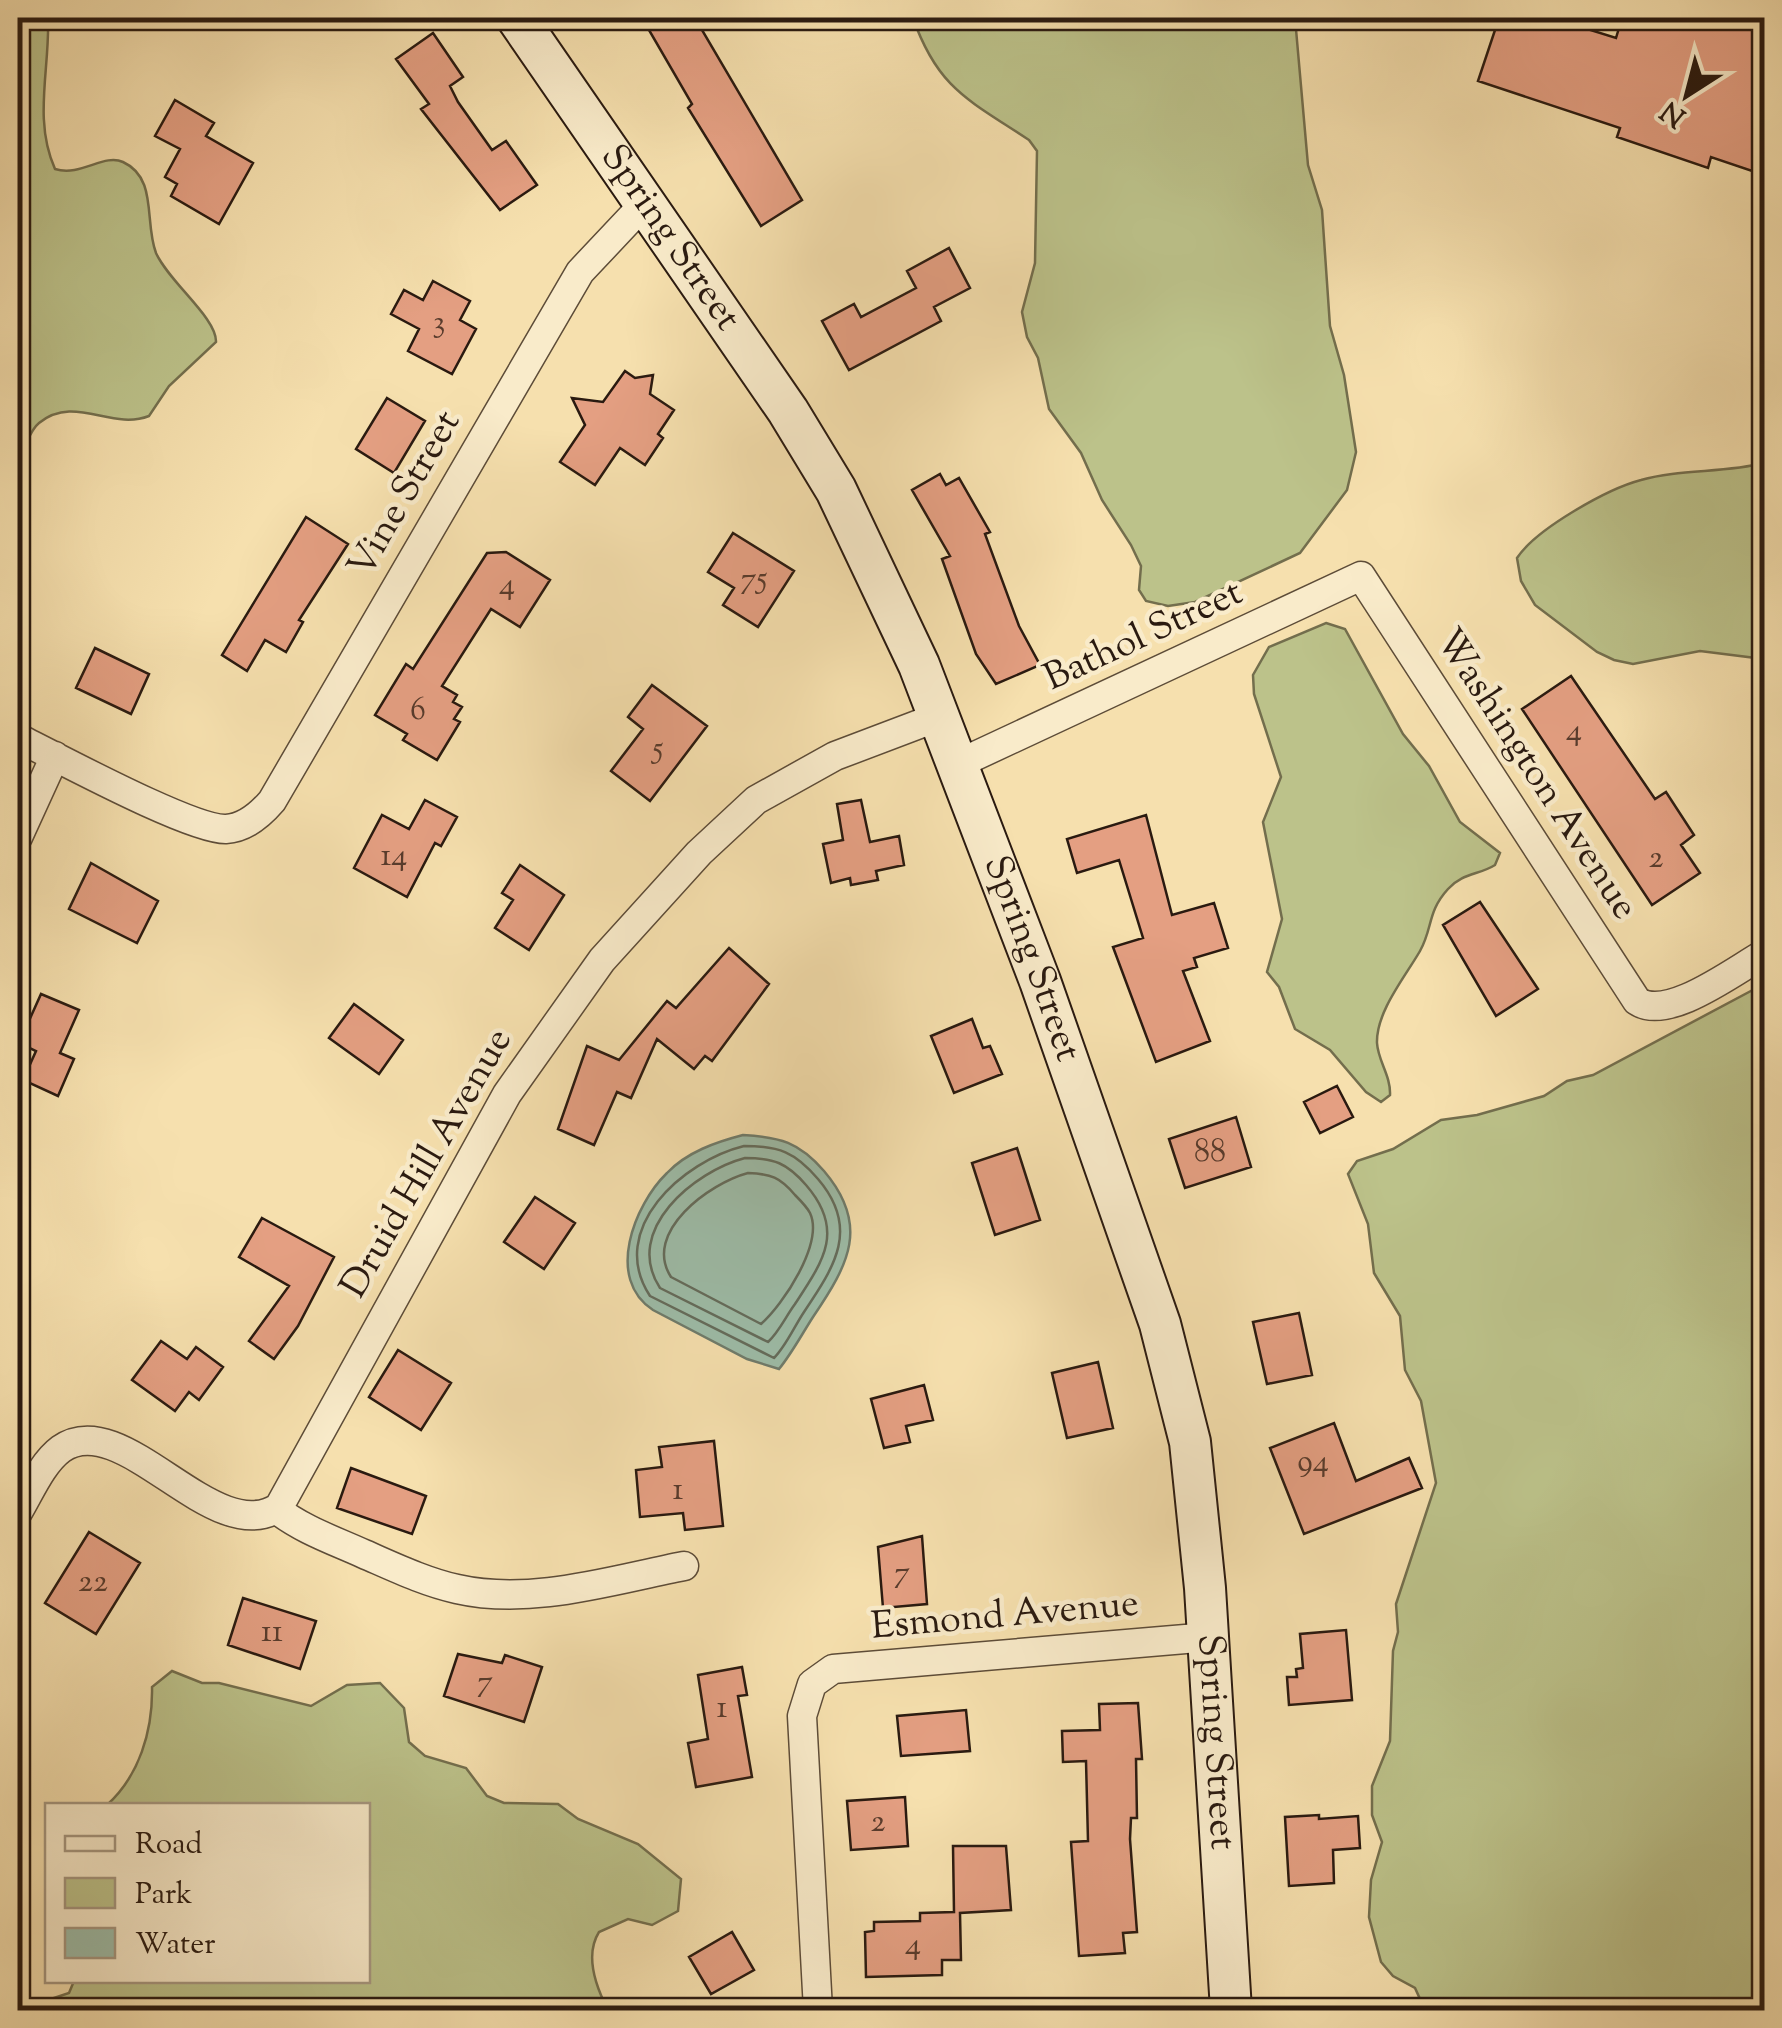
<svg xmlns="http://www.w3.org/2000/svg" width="1782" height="2028" viewBox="0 0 1782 2028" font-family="'Sorts Mill Goudy',serif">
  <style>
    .green { fill: #bcc28a; stroke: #736e4d; stroke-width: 2.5 }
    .water { fill: #9dbda9; stroke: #6f7c6c; stroke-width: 2.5 }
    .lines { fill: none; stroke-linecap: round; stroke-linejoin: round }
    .shore { stroke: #646c5c; stroke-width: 2.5 }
    .building { fill: #e49f82; stroke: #2a1a10; stroke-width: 2.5 }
    .street-casing { stroke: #5d4c38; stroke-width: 31 }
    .secondary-casing { stroke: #2a1a10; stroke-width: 44 }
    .street { stroke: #f9ebca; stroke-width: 28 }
    .secondary { stroke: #f9ebca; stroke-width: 40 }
    .labels { text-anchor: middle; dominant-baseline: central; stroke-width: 9; stroke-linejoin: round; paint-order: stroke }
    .number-label { font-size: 32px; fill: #583b2c }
    .street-label { font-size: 38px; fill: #2a1a10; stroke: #f9ebca }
  </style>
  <rect width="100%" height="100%" fill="#f6e0ae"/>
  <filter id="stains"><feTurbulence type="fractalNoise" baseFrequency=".002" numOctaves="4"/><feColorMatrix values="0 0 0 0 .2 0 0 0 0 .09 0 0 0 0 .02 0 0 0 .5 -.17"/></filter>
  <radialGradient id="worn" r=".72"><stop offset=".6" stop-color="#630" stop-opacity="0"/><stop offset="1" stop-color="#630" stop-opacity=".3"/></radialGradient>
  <path class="green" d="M18 18H48C50 69 33 120 55 169 81 177 104 153 123 162 158 178 144 222 156 253 169 282 217 318 216 342L169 386 149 416C111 431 75 394 39 423 29 431 26 448 18 457Z
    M913 18H1295L1308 165 1322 210 1330 326 1344 375 1356 452 1347 490 1300 553 1195 602 1168 606 1146 601 1139 590 1141 566 1131 545 1102 500 1081 453 1049 409 1038 358 1027 337 1022 312 1035 263 1037 151 1029 140C969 100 938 89 913 18Z
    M1764 463V659L1700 651 1633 664 1614 660 1597 652 1535 605 1521 581 1517 558C1536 529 1607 489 1641 480 1679 469 1725 473 1764 463Z
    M1326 623 1345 629 1403 734 1429 766 1460 822 1500 853 1495 865C1479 875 1462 873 1448 889 1427 912 1433 928 1420 951 1405 977 1376 1012 1377 1043 1378 1061 1391 1076 1390 1095L1381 1102 1366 1092 1330 1050 1295 1029 1279 987 1267 972 1282 919 1263 822 1281 777 1254 694 1253 675 1269 647Z
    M1764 984V2010H1425L1415 1988 1393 1976 1381 1962 1369 1917 1371 1880 1382 1842 1372 1815V1786L1390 1741 1393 1651 1398 1632 1396 1604 1436 1483 1421 1401 1405 1370 1400 1316 1374 1273 1368 1224 1348 1174 1357 1161 1393 1149 1441 1120 1477 1115 1544 1096 1567 1081 1593 1075Z
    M172 1671 202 1683H219L311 1706 347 1685 380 1683 404 1708 409 1742 425 1756 466 1768 487 1796 504 1803 558 1804 578 1819 638 1844 681 1879 678 1911 652 1925 628 1919 599 1932C584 1956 596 1987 608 2010H18L69 1993 74 1981 368 1980V1806L107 1805C139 1776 153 1731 152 1687Z"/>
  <path class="water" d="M743 1135C780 1137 799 1142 824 1171 870 1225 849 1264 813 1317 802 1334 792 1353 779 1369L747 1359 653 1310C605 1279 634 1205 667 1173 687 1152 716 1142 743 1135Z"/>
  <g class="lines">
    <path class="shore" d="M744 1146C779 1146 795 1152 818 1179 860 1228 835 1266 804 1312 794 1327 786 1346 774 1358L650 1296C606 1229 683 1161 744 1146Z
      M745 1158C774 1158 787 1163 806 1185 845 1230 824 1260 795 1304 786 1316 779 1332 768 1342L660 1288C622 1230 695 1171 745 1158Z
      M748 1173C771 1174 780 1177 795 1195 800 1200 807 1207 810 1213 824 1243 783 1305 761 1324L671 1277C642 1232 710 1183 748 1173Z"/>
  </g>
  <path class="building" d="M642 18H695L802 200 761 226 688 108 692 104Z
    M1499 18H1552L1616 38 1622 18H1764V175L1711 157 1708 168 1617 137 1620 128 1478 81Z
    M433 33 463 77 450 86 458 102 492 150 506 141 537 185 500 210 421 109 429 104 396 59Z
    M175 100 214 123 206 136 253 163 219 224 171 196 177 184 165 177 180 149 155 136Z
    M949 248 970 288 934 307 941 321 849 370 822 321 854 304 861 317 916 288 907 271Z
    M433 281 470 301 460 320 476 329 452 374 408 351 419 329 391 314 404 290 423 300Z
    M625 371 635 378 653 375 650 394 674 410 658 434 663 438 645 465 620 448 595 485 560 462 585 425 572 398 603 402Z
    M387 398 425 421 394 473 356 449Z
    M940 474 946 485 959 478 990 532 985 534 1019 626 1040 665 996 684 976 654 942 559 950 556 912 490Z
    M306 517 348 544 299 620 303 622 286 652 265 640 247 671 222 655Z
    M733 533 794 571 758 627 723 605 734 588 708 572Z
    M506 552 550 580 520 627 491 609 442 686 457 695 453 702 462 707 454 719 460 722 437 760 403 740 407 734 375 715 406 664 413 669 487 553Z
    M95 648 149 674 131 714 76 688Z
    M1571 676 1655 799 1666 792 1694 835 1681 845 1700 873 1652 905 1522 709Z
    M652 685 707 726 650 801 611 771 643 729 628 717Z
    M425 800 457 817 441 846 435 843 407 897 354 868 382 815 409 829Z
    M861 800 870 842 899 836 904 865 876 871 878 880 851 885 850 878 831 883 823 844 843 840 837 804Z
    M1146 815 1172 915 1214 903 1228 948 1194 958 1197 967 1183 971 1210 1041 1156 1062 1113 947 1143 938 1119 860 1077 873 1067 839Z
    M91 863 158 901 137 943 69 909Z
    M520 865 564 895 529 950 495 928 513 900 502 893Z
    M1480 902 1538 989 1496 1016 1443 925Z
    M729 948 769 984 712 1061 705 1056 694 1069 657 1039 631 1098 617 1092 594 1145 558 1129 587 1046 619 1060 667 1001 676 1008Z
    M41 994 79 1010 60 1053 74 1059 58 1096 23 1080 36 1051 19 1043Z
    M354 1004 403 1040 379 1074 329 1038Z
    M972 1019 983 1048 990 1046 1002 1074 954 1093 931 1036Z
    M1337 1086 1353 1117 1320 1133 1304 1102Z
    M1236 1117 1251 1167 1185 1188 1169 1139Z
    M1017 1148 1040 1220 995 1235 972 1163Z
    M535 1197 575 1223 544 1269 504 1242Z
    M262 1218 334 1257 298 1326 274 1359 249 1341 289 1286 239 1257Z
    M1299 1313 1312 1375 1267 1384 1253 1322Z
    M161 1341 187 1359 196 1347 223 1367 199 1400 189 1392 175 1411 132 1380Z
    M398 1350 451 1383 421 1430 369 1397Z
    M1098 1362 1113 1428 1067 1438 1052 1373Z
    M924 1385 933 1420 906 1426 910 1442 884 1448 871 1399Z
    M1334 1423 1356 1481 1409 1458 1422 1488 1304 1534 1270 1448Z
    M714 1441 723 1526 685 1530 683 1513 640 1517 636 1470 662 1467 659 1447Z
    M351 1468 426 1496 412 1534 337 1508Z
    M89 1532 140 1563 96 1634 45 1603Z
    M922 1536 927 1604 883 1608 878 1547Z
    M243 1598 316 1621 300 1669 228 1645Z
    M1346 1630 1352 1700 1289 1705 1287 1677H1297L1296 1669 1303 1668 1300 1634Z
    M458 1654 502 1663 505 1655 542 1667 524 1722 444 1696Z
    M742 1667 747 1695 738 1696 752 1777 696 1787 688 1743 708 1739 698 1675Z
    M1138 1703 1142 1759H1136L1137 1818H1131L1130 1839 1137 1932 1123 1933 1125 1953 1079 1956 1071 1842 1088 1841 1086 1761 1063 1762 1062 1731 1100 1730 1099 1704Z
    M966 1710 970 1751 901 1756 897 1716Z
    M905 1797 908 1846 851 1850 847 1801Z
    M1319 1815V1819L1358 1816 1360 1848 1333 1850 1334 1883 1289 1886 1285 1817Z
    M953 1846H1006L1011 1910 960 1913 961 1960H942V1975L866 1977 865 1932 874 1931V1922L920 1921V1913L954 1912Z
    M732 1932 754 1970 711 1994 689 1957Z"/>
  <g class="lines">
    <g class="street-casing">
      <path id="street" d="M18 738C57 757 191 830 226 829 245 828 260 815 272 801L580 272 644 204
        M958 764 1361 576 1637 1001C1668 1022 1735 970 1764 954
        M18 837 55 756
        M276 1509C303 1530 333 1540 364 1554 394 1567 425 1582 457 1589 531 1606 612 1580 684 1566
        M18 1512C30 1492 42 1463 61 1449 123 1405 214 1551 279 1507L507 1094 602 960 699 853 756 800 835 756 938 717
        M818 2010 802 1716 812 1684 833 1669 1209 1637"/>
    </g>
    <g class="secondary-casing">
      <g id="secondary">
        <path id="s1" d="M517 18 788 411 836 490 919 665 1040 981 1160 1324 1190 1442 1205 1588 1231 2010"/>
      </g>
    </g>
    <use href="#street" class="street"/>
    <use href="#secondary" class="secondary"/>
  </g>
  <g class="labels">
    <g class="number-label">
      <text x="439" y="324">3</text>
      <text x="754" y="580">75</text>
      <text x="507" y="586">4</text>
      <text x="418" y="711">6</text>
      <text x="1574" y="732">4</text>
      <text x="658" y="750">5</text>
      <text x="394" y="857">14</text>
      <text x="1656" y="859">2</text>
      <text x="1210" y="1153">88</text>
      <text x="1313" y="1463">94</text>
      <text x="678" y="1491">1</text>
      <text x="902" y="1574">7</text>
      <text x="93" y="1583">22</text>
      <text x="272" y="1633">11</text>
      <text x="485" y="1683">7</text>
      <text x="722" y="1709">1</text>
      <text x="878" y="1823">2</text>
      <text x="913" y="1946">4</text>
    </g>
    <g class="street-label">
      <text stroke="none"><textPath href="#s1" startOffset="268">Spring Street</textPath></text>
      <text transform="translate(406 495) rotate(-60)">Vine Street</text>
      <text transform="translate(1144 637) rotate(-25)">Bathol Street</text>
      <text transform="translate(1535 775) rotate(57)">Washington Avenue</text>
      <text stroke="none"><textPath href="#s1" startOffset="1078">Spring Street</textPath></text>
      <text transform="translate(428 1164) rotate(-60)">Druid Hill Avenue</text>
      <text transform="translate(1005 1617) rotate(-5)">Esmond Avenue</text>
      <text stroke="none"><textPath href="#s1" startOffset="1888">Spring Street</textPath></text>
    </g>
  </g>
  <rect width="1782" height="2028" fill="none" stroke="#f6e0ae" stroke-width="60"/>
  <rect x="20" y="20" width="1742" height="1988" fill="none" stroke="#2a1a10" stroke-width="5"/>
  <rect x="30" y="30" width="1722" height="1968" fill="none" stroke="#2a1a10" stroke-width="2.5"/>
  <rect x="45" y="1803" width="325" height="180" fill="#f9ebca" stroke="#a69780" stroke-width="2.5"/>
  <rect x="65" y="1836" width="50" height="15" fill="#f9ebca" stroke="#a69780" stroke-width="2.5"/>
  <text x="135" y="1853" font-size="30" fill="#2a1a10">Road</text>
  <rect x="65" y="1878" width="50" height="30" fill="#bcc28a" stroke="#a69780" stroke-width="2.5"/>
  <text x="135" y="1903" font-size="30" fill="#2a1a10">Park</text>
  <rect x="65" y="1928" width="50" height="30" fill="#9dbda9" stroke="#a69780" stroke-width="2.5"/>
  <text x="135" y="1953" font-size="30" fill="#2a1a10">Water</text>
  <g transform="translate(1687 95) rotate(216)" stroke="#f9ebca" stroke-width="8" paint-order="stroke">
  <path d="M0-8L18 38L0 25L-18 38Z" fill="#2a1a10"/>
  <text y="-15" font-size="28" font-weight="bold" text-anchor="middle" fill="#2a1a10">N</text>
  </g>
  <rect width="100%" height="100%" filter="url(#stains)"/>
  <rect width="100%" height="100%" fill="url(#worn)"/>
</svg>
